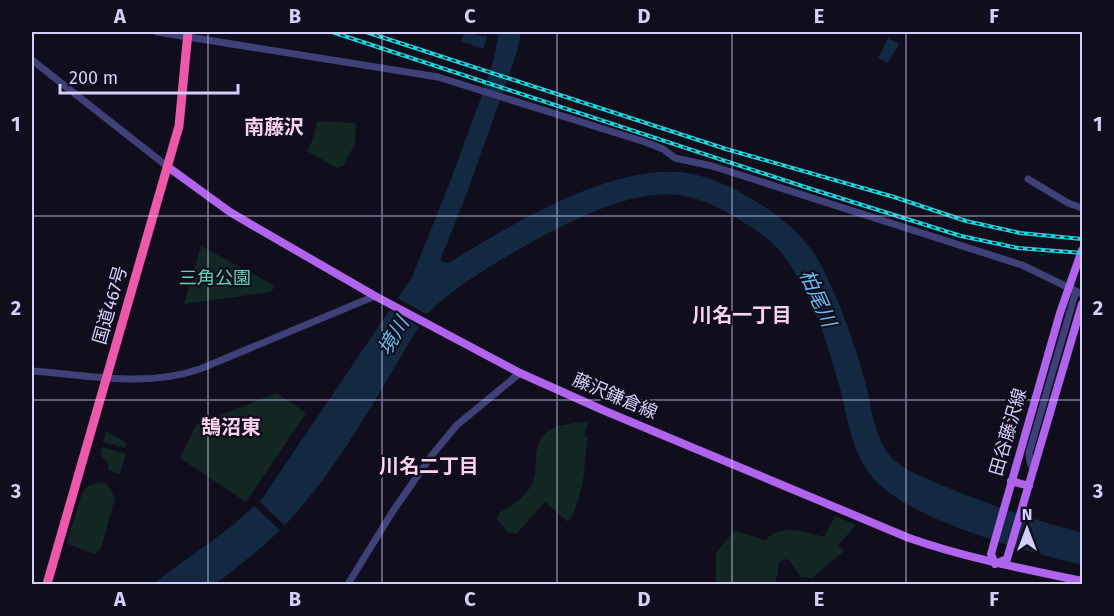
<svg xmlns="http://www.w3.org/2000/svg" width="1114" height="616" viewBox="0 0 1114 616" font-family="'Fira Sans','Noto Sans JP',sans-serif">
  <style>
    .green { fill: #122724 }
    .water { fill: #132942 }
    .pier { fill: #100e1d }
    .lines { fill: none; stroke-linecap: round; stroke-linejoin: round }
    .minor { stroke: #3e4077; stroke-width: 7 }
    .major { stroke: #b063ed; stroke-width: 8 }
    .highway { stroke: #ec58aa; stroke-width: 9 }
    .rail-casing { stroke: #19d7dd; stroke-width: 4 }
    .rail { stroke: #100e1d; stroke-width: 1.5; stroke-dasharray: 4.5; stroke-linecap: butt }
    .grid { fill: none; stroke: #d2d0fa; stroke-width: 1.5; stroke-opacity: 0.55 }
    .labels { text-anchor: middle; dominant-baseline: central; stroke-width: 4.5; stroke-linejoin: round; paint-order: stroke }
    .park-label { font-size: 18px; fill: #65d1ae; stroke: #100e1d }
    .street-label { font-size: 18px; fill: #d2d0fa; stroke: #100e1d }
    .neighbourhood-label { font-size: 20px; font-weight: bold; fill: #fad2ee; stroke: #100e1d }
    .water-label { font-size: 20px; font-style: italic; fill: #69baee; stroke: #100e1d }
    .neatline { fill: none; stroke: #d2d0fa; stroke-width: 2 }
    .grid-label { font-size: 20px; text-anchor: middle; font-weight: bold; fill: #d2d0fa }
  </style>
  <rect width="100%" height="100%" fill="#100e1d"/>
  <path class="green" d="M317 121 354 123 356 125 355 144 343 166 337 168 307 151 314 137Z
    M201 246 275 286 271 292 184 304Z
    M277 393 306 413 246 502 180 458 196 425Z
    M589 421 584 436 588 437C584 464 584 500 568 522L545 502 517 533H508L497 519 499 513C512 505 530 495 534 478 538 461 532 443 548 431 559 423 576 424 589 421Z
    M106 431 127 443 125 448 103 442Z
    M102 447 126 454 120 474 108 470 109 465 100 454Z
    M101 482 107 484 115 498 101 548 94 554 68 544V539L82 493 88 486Z
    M835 516 856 525 838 545 844 551 812 578 801 577 789 560 784 559 778 563V574L774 584H716V553L734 531 766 540C780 523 805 532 824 537Z"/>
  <path class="water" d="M465 32 487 37 483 49 461 41Z
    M499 32H521L517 52 468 190 441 258 442 262 449 263C510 225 605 167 679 172 705 174 732 187 755 201 783 218 806 237 822 267 840 303 854 342 865 381 870 399 871 417 878 434 882 445 887 454 895 461 908 472 926 478 941 485 987 504 1034 520 1082 533V565C1026 551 919 523 878 483 852 458 849 422 840 388 833 364 826 338 816 315 807 293 791 261 774 245 765 235 753 228 741 221 722 209 702 198 679 195 630 189 572 221 530 243 495 263 455 286 426 315 372 401 325 502 242 563 233 570 223 580 212 584 204 587 164 584 153 584L232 526 262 499 412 277 450 182 478 106 493 62Z
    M888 38 899 44 888 63 878 58Z"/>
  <path class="pier" d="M395 297 430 316 422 328 387 309Z
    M258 500 287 528 283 533 253 505Z"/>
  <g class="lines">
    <path class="minor" d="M157 32 438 77 645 142 663 149 675 158 712 166 1022 265 1082 294
      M32 60 168 167
      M1028 179 1068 203 1082 208
      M32 371C88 375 145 388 200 369L375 296
      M1033 470 1030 462 1029 453 1076 291
      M348 584 393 511 432 455 457 425 520 373"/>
    <path class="major" d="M168 167 230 212 252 225 375 296 520 373 605 411 909 538C966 558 1024 569 1082 581
      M1082 250 1060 313 991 554 995 564 1007 559 1082 304
      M1011 481 1029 486"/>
    <path class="highway" d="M47 584 179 126 188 32"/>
    <g class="rail-casing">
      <path id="rail" d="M332 32 805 187 961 236 1018 248 1082 253
        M366 32 726 149 894 197 966 221 1020 233 1082 239"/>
    </g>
    <use href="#rail" class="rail"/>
  </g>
  <path class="grid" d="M208 32V584M382 32V584M557 32V584M732 32V584M906 32V584M32 216H1082M32 400H1082"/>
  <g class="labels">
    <g class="park-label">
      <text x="215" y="278">三角公園</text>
    </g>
    <g class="street-label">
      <text transform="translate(110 305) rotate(-74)">国道467号</text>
      <text transform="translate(615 396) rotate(23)">藤沢鎌倉線</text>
      <text transform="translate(1008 432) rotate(-74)">田谷藤沢線</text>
    </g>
    <g class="neighbourhood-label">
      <text x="274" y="127">南藤沢</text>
      <text x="742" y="315">川名一丁目</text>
      <text x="231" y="427">鵠沼東</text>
      <text x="429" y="466">川名二丁目</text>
    </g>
    <g class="water-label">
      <text transform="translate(818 298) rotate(66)">柏尾川</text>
      <text transform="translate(393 336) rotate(-59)">境川</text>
    </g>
  </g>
  <rect width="1114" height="616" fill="none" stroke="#100e1d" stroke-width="66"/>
  <g transform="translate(1027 529)" stroke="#100e1d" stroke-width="4.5" paint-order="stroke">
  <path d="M0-4.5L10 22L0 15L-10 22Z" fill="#d2d0fa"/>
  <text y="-9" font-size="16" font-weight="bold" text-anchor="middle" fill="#d2d0fa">N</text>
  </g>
  <path d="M60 84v9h178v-9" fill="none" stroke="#d2d0fa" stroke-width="3"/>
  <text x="69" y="84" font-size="18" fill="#d2d0fa" stroke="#100e1d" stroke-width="4.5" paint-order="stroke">200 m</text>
  <rect x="33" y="33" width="1048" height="550" class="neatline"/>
  <g class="grid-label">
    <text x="120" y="23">A</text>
    <text x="295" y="23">B</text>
    <text x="470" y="23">C</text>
    <text x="644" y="23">D</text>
    <text x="819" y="23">E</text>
    <text x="994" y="23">F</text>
    <text x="16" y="131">1</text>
    <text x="1098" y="131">1</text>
    <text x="16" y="315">2</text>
    <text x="1098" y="315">2</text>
    <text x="16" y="498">3</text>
    <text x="1098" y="498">3</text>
    <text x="120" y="606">A</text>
    <text x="295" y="606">B</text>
    <text x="470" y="606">C</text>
    <text x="644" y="606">D</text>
    <text x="819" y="606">E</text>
    <text x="994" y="606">F</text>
  </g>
</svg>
